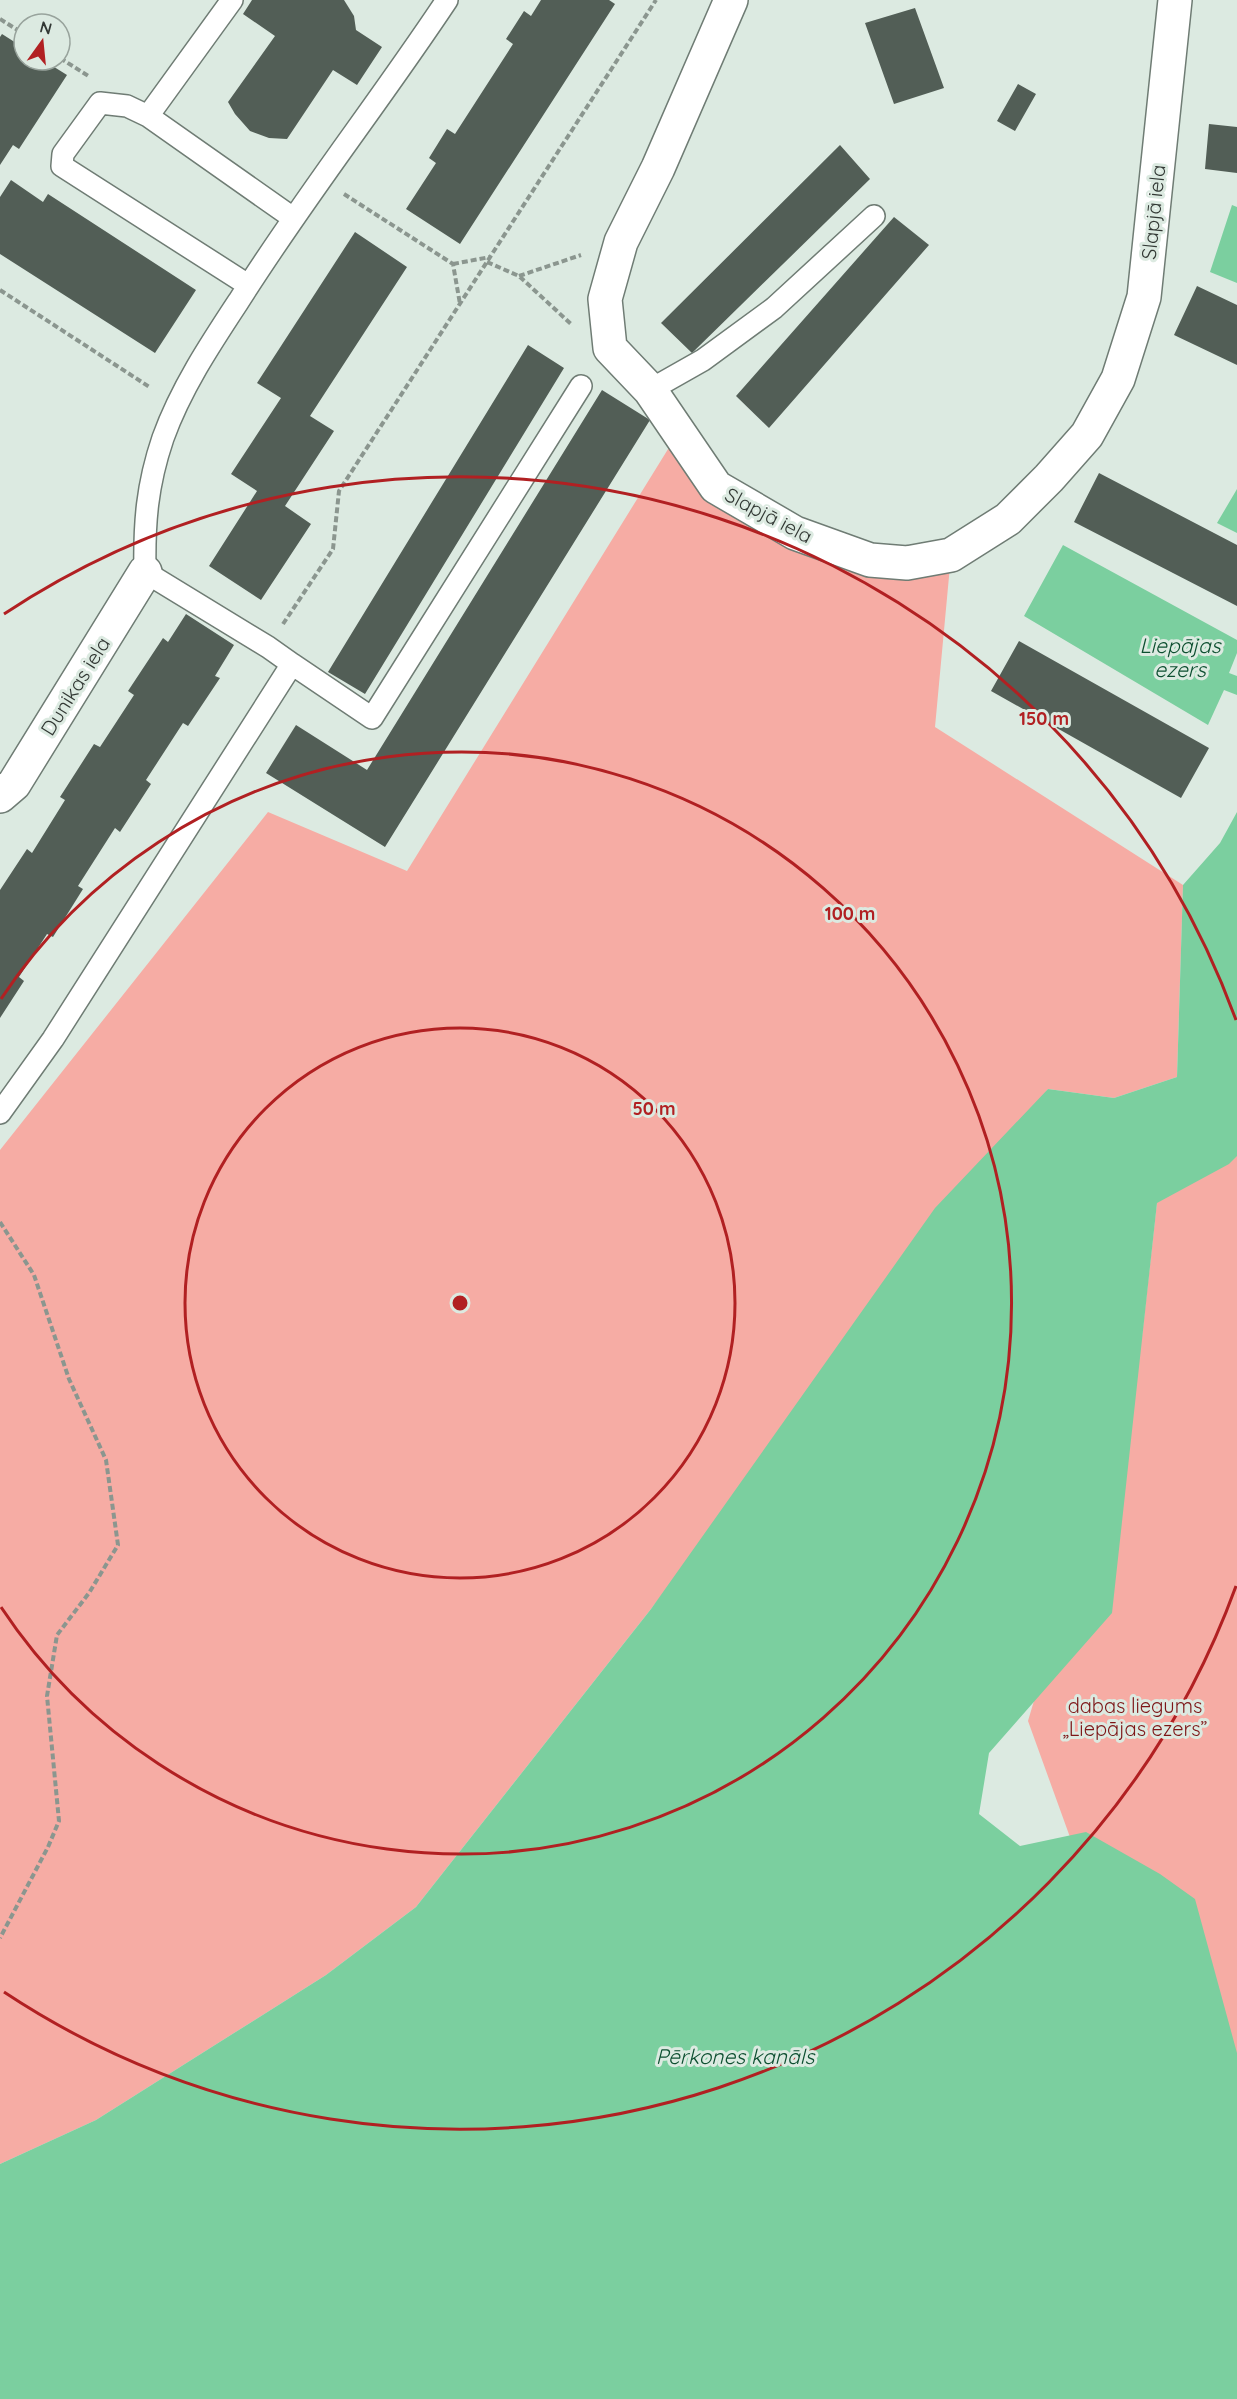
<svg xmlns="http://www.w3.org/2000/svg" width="1237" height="2399" viewBox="0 0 1237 2399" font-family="Quicksand,sans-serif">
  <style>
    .green { fill: #f6aca4 }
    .water { fill: #7bcf9f }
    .building { fill: #525e56 }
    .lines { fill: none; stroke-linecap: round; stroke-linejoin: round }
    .service-casing { stroke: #6f7c74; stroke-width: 24 }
    .minor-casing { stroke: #6f7c74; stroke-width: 36 }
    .path { stroke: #8b968f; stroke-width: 4; stroke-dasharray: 6 3; stroke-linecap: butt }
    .service { stroke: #fff; stroke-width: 21 }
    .minor { stroke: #fff; stroke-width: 33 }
    .ring { fill: none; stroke: #b12022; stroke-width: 3 }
    .labels { text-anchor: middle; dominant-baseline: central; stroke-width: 6; stroke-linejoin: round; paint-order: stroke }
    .street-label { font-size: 20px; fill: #323834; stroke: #dceae1 }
    .park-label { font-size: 20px; fill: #7d1617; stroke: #dceae1 }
    .water-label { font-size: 21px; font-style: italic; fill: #0c4f30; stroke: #dceae1 }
    .centre { fill: #b12022; stroke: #dceae1; stroke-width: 3 }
    .ring-label { font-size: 18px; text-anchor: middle; font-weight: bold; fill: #b12022; stroke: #dceae1; stroke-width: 6; stroke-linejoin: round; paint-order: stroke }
  </style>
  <rect width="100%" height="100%" fill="#dceae1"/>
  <path class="green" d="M678 433 795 533 951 555 935 727 1183 885 1177 1077 1114 1098 1048 1089 651 1609 416 1907 326 1975 96 2120 0 2164V1150L268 812 407 871Z
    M1237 1061V2299L1028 1721 1142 1336 1157 1202Z"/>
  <path class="water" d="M1232 205 1237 207V283L1210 272Z
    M1237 489V533L1217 523Z
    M1063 545 1237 640V653L1229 673 1237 676V695L1224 690 1208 725 1024 616Z
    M1237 812V1156L1229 1164 1157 1203 1112 1613 989 1753 979 1814 1020 1846 1086 1832 1160 1874 1195 1899 1237 2053V2399H0V2164L96 2120 326 1975 416 1907 651 1609 935 1208 1048 1089 1114 1098 1177 1077 1183 885 1220 843Z"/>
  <path class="building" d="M252 0H344L354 16 356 30 382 47 357 85 333 70 287 139 269 138 250 131 235 114 228 102 275 36 243 14Z
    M541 0H609L615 4 460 244 406 209 436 163 429 158 447 129 455 134 513 44 506 39 524 11 531 16Z
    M915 8 944 88 894 104 865 23Z
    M2 34 24 48V60H43L67 75 19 149 13 145 0 165V37Z
    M1018 84 1036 94 1015 131 997 121Z
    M1209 124 1237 127V173L1205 169Z
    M840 145 870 179 692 353 661 323Z
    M11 180 43 202 48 194 196 290 155 353 0 254V197Z
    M894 217 929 245 769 428 736 396Z
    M355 232 407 267 310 416 334 431 285 506 311 524 261 600 209 566 257 491 231 474 281 398 257 383Z
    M1197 286 1237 305V365L1174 335Z
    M528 345 564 368 365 694 328 672Z
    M602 390 650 420 385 847 266 773 296 725 367 770Z
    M1099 473 1237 545V606L1074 522Z
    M186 614 234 645 215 676 220 678 188 726 183 723 146 780 151 784 120 832 115 828 78 886 83 889 53 937 47 934 19 977 24 981 0 1018V890L27 849 32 853 65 800 60 797 94 744 100 747 134 695 128 691 163 638 168 642Z
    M1019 641 1209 748 1181 798 991 691Z"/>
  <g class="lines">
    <g class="service-casing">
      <path id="service" d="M148 116 232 0
        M248 285 62 166 63 154 100 103 127 106 148 116 293 218
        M650 390 703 360 774 308 874 216
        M292 664 372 718 581 386
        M0 1113 53 1039 292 664 268 647 145 572C144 523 147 485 163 438 181 388 211 343 240 299 305 196 380 101 447 0"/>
    </g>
    <g class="minor-casing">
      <path id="minor" d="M731 0 658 168 621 242 605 299 610 348 650 390 716 487 795 533 870 560 907 563 951 555 1008 519 1049 478 1087 435 1118 379 1144 297 1175 0
        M0 796 14 784 145 572"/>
    </g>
    <path class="path" d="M0 19 24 34
      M60 58 90 77
      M344 194 453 264 460 304
      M487 262 519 276 571 324
      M453 264 490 257
      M519 276 581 255
      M0 290 151 388
      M283 624 333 549 339 491 656 0
      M0 1222 34 1275 69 1379 106 1460 118 1545 89 1593 57 1635 47 1696 59 1821 48 1847 0 1938"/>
    <use href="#service" class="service"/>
    <use href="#minor" class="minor"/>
  </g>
  <g class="ring">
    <circle cx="460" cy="1303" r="275"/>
    <path d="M1 999A551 551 0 1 1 1 1607"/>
    <path d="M1236 1586A826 826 0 0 1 4 1992M4 614A826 826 0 0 1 1236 1020"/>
  </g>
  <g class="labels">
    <g class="street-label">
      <text transform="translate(1153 212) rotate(-84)">Slapjā iela</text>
      <text transform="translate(769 515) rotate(28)">Slapjā iela</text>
      <text transform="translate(75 686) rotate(-58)">Dunikas iela</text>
    </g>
    <g class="park-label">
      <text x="1135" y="1705">dabas liegums<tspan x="1135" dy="23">„Liepājas ezers”</tspan></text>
    </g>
    <g class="water-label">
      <text x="1180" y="645">Liepājas<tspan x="1180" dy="24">ezers</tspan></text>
      <text x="735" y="2056">Pērkones kanāls</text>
    </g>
  </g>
  <circle cx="460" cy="1303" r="9" class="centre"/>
  <g class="ring-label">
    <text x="1044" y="725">150 m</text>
    <text x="850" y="920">100 m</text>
    <text x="654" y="1115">50 m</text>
  </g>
  <g transform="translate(42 42) rotate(15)"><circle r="28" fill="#dceae1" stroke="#98a39c" stroke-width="1.5"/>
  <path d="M0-4.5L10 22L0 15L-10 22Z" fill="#b12022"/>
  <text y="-9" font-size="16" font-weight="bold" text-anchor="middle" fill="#323834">N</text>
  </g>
</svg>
